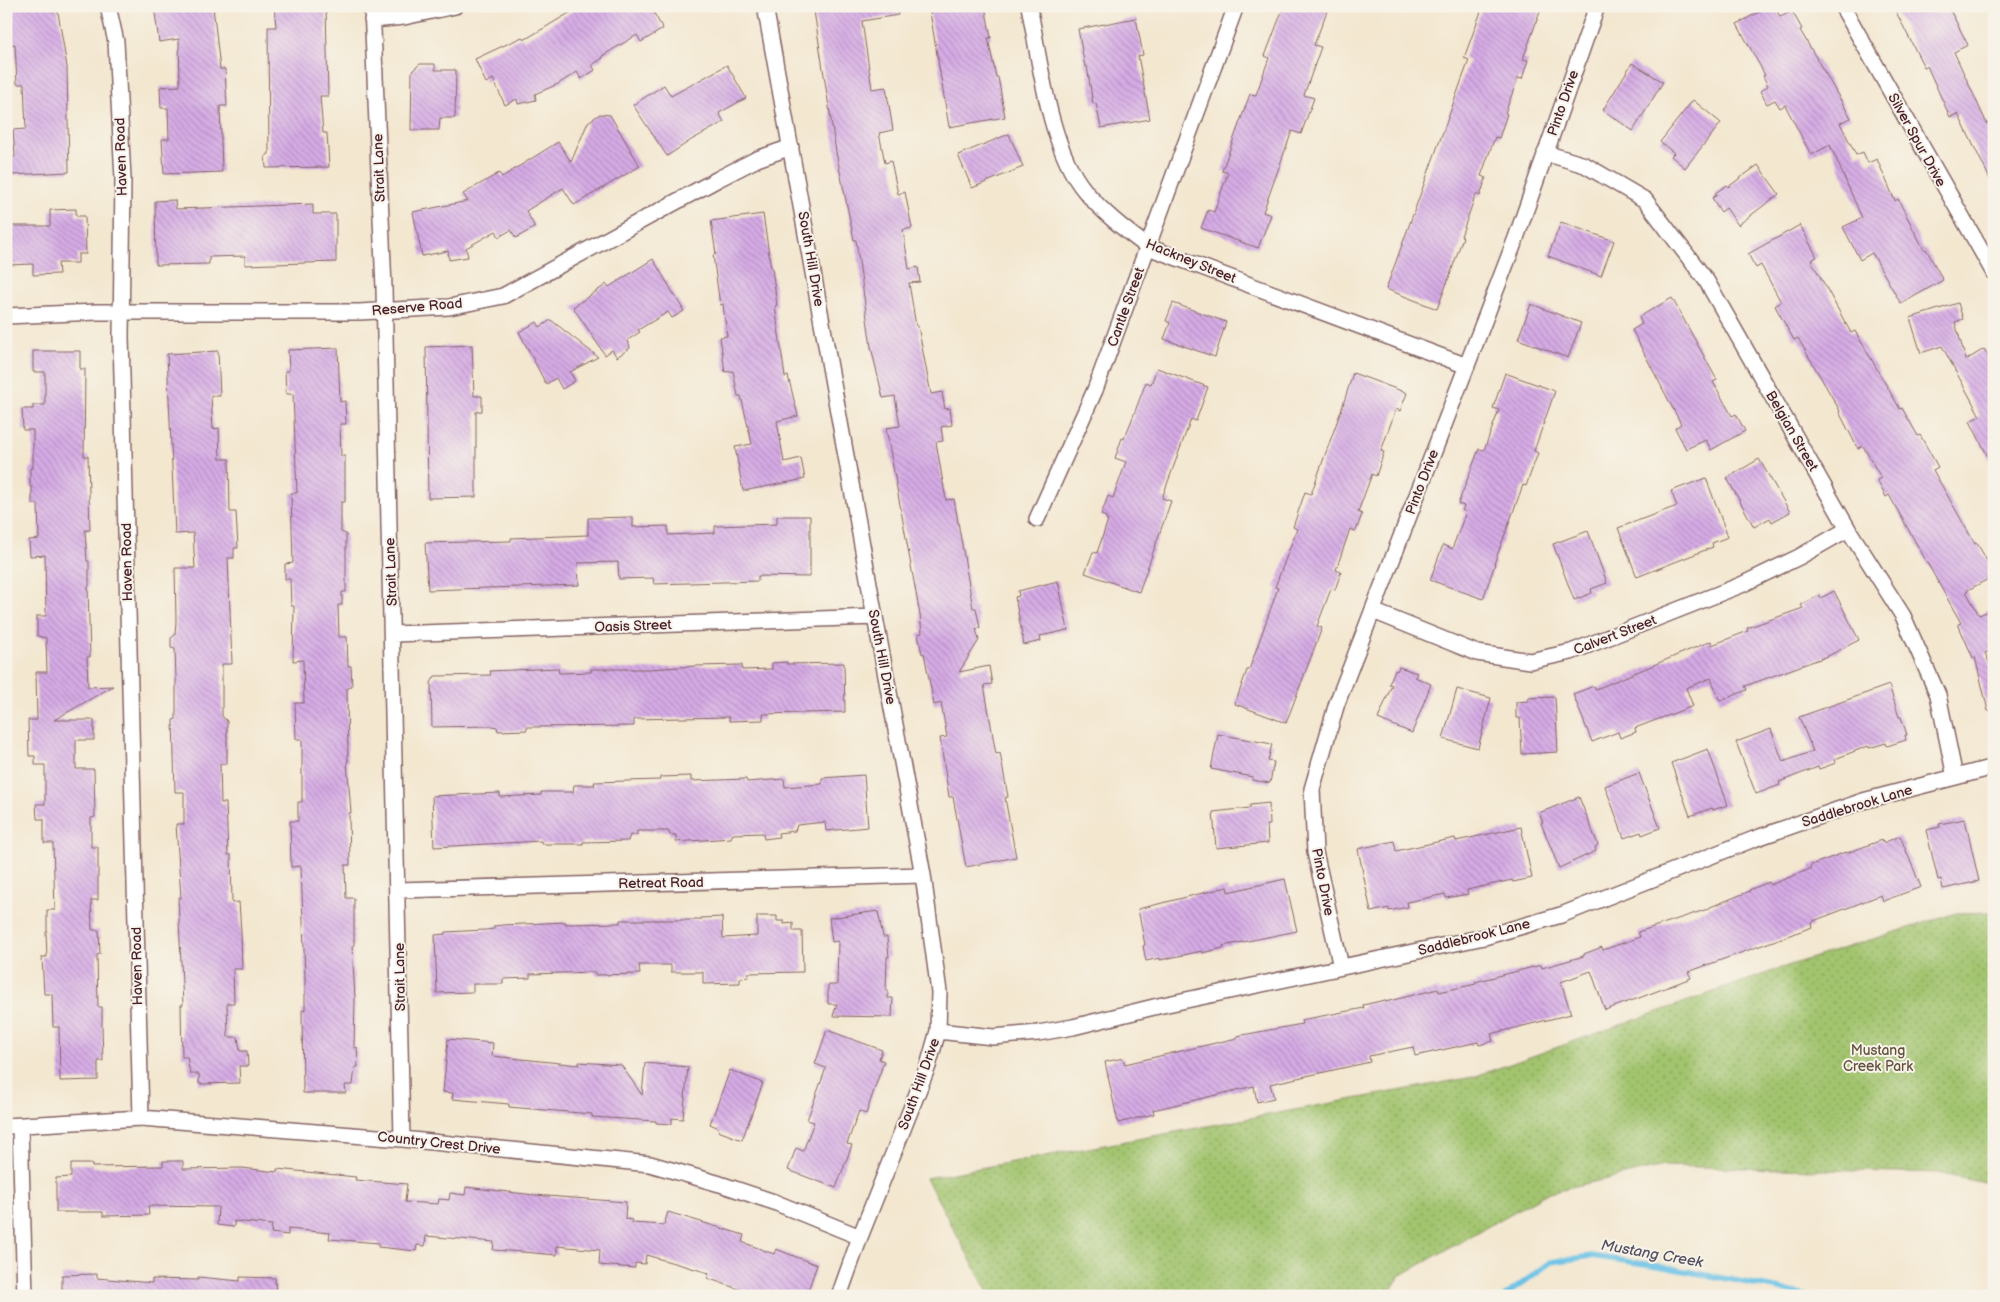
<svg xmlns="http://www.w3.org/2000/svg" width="2000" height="1302" viewBox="0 0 2000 1302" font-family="'Balsamiq Sans',sans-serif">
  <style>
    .park { fill: url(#park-dots); stroke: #76724c }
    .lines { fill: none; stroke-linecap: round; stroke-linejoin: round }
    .stream { stroke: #68c1e6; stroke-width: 5.5 }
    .building { fill: url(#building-back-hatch) }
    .street-casing { stroke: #856565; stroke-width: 18 }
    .street { stroke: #fff; stroke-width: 15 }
    .labels { text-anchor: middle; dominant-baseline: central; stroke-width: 4; stroke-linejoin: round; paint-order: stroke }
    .street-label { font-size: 14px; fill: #4a1f2b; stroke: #f7f3e8 }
    .park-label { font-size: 14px; fill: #64513f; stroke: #f7f3e8 }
    .water-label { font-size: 15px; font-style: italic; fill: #535063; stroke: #f7f3e8 }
  </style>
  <defs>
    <pattern id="park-dots" width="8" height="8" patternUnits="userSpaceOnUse" patternTransform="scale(1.25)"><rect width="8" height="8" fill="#a2c46e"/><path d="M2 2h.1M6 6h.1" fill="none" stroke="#869f5b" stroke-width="1.8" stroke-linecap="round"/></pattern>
    <pattern id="building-back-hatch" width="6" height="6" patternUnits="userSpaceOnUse" patternTransform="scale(1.25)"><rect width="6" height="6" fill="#d6ace6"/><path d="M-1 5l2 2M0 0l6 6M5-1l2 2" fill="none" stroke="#b08bbb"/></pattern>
  </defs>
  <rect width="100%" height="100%" fill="#f7f3e8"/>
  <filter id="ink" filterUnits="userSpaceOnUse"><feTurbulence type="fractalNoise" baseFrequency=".02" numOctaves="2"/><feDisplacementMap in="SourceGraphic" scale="10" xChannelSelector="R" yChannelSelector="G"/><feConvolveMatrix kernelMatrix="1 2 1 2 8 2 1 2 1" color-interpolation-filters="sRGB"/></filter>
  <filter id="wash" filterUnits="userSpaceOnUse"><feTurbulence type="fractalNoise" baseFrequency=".0096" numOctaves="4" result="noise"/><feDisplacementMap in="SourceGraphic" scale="20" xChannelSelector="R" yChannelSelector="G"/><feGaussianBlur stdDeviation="1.12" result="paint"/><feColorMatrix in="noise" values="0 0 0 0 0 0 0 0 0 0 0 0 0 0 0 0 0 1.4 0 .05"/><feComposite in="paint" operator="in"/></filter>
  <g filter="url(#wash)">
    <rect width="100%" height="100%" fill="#f3e7d0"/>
    <path class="park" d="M1994 912V1185L1937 1173 1664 1166 1549 1192 1400 1276 1387 1296H990L926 1178 1473 1077 1790 965 1956 913Z"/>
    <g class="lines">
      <path class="stream" d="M1505 1296 1551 1262 1591 1256 1659 1266 1780 1289 1805 1296"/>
    </g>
    <g id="blocks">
      <path class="building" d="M6 6H57L67 67 69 172 10 175 9 158 15 157 13 130 26 129 24 84H17L15 44 6 46Z
        M154 6H213L220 69H225L227 106H220L222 172 164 174 162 139H169L168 108H161L160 87 180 86 179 39 159 42Z
        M274 6H326L328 96H320L323 133H327L329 167 266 168 265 156 269 154 268 27H276Z
        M581 6H650L663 29 641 42 637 35 602 56 603 58 592 65 595 70 581 79 577 72 558 84 535 94 536 100 518 104 517 99 505 105 493 79 486 83 475 59 522 37 524 40Z
        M816 6H897L898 15 862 21 872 89 886 87 893 130 879 133 885 163 891 161 898 194 905 192 912 228 903 230 909 269 918 267 920 282 909 283 916 326H918L931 394 942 392 945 409 950 408 952 425 941 427 943 441 936 442 946 500 954 499 973 608H976L980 628 976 629 979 640 959 672 989 666 992 684 984 685 996 754 1000 753 1008 797 1005 798 1016 857 966 867 953 797H949L940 738 947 737 941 703 934 705 924 653 922 654 918 634 922 633 920 615 886 428 900 426 895 396 883 398 871 347 856 240H854L836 152 814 11H817Z
        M929 6H985L991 38H988L996 77H998L1005 117 949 127Z
        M1284 6H1329L1314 45 1321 47 1304 95 1314 98 1301 134 1292 131 1263 212 1271 215 1258 248 1201 228 1208 210 1214 212 1228 173 1222 171 1250 94 1256 95 1269 58 1265 56Z
        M1483 6H1542L1523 59 1528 60 1522 79 1518 78 1505 113 1507 114 1499 138 1495 137 1481 176 1486 178 1480 196 1476 194 1461 236 1463 237 1450 275 1437 309 1386 289 1469 60 1464 58Z
        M1770 6H1775L1780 17 1792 11 1802 29 1800 30 1851 118 1840 123 1856 155 1863 152 1868 163 1877 159 1895 201 1898 199 1924 250 1926 249 1943 280 1901 304 1872 253 1860 260 1843 227 1862 218 1830 145 1811 155 1785 105 1780 108 1775 100 1767 104 1760 91 1768 86 1763 76 1765 75 1737 24Z
        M1893 6H1948L1968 45 1954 52 1987 124 1994 121V187L1958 114 1950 117 1927 66 1924 67Z
        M1136 18 1143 55 1138 56 1150 119 1101 128 1096 103 1093 104 1087 66 1085 67 1078 29Z
        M1632 63 1663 82 1633 131 1603 110Z
        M420 64H435V70H456L455 118H440L439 130H411L412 71Z
        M727 65 746 98 719 113 724 122 693 139 667 156 633 105 664 85 671 96Z
        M1693 100 1721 123 1685 168 1671 156 1674 153 1660 142Z
        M600 114 610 115 640 166 574 205 563 188 526 211 535 227 516 238 511 230 499 237 496 231 466 248 468 257 449 260 448 251 422 256 413 212 468 201 463 194 499 173 502 177 558 142 571 162 588 122Z
        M1009 134 1023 167 972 188 958 155Z
        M1758 165 1779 194 1738 225 1726 208 1721 212 1712 198 1717 195 1715 193 1727 185 1728 187Z
        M175 200 176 209 313 204V214H336V262L245 265V256L209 257V264L156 265 155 201Z
        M76 209V216H85L86 254H78V263H58L59 274 33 275V264L6 265V226H50V210Z
        M763 214 771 268H772L777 305 775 306 785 377 788 376 798 416 777 421 784 462 801 458 805 479 743 491 735 447 752 444 741 396H738L733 371 725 372 720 337 727 336 723 304 720 305 713 255 716 254 711 221Z
        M1561 222 1614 241 1601 276 1548 256Z
        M1800 225 1817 257 1811 260 1851 333 1855 331 1900 409 1902 408 1918 436 1920 435 1938 467 1933 470 1975 544 1977 543 1994 573V576L1966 591 1979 615 1994 609V649L1985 653 1994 673V710L1988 711 1975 657 1973 658 1958 624 1961 623 1889 495 1886 497 1877 480 1881 478 1863 446 1858 449 1839 412 1840 411 1798 338 1794 340 1775 306 1781 302 1761 265 1756 268 1748 254Z
        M653 259 684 311 672 318 668 312 638 330 640 332 628 340 630 348 617 357 612 350 605 355 573 307 607 284 609 287Z
        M1672 298 1717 380 1713 382 1732 416 1736 414 1745 431 1711 450 1706 440 1686 449 1675 428 1681 424 1632 330 1642 324 1639 317Z
        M1173 303 1226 322 1215 357 1164 339 1170 323 1166 321Z
        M1958 303 1963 319 1955 322 1966 360 1984 349 1994 366V469L1970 421 1980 416 1942 346 1921 353 1910 318Z
        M1531 304 1581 323 1568 358 1518 339Z
        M551 320 598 357 570 372 575 381 562 389 556 378 546 384 519 332 537 322 540 327Z
        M472 345 474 396H482V411L476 412V497L428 498 426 347Z
        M338 348 340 402 345 401 346 424H340L341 456H345V502H341V532L346 534V592H342V605H338L339 637H347L348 666H351L352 686 347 689 348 761H347L351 813H349L350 865H345L346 898H354V946H352L355 998 354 1048 357 1047 358 1067H355L353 1085H345L346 1093H303L302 1010H305V978L301 866 291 867 290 821H298V802H302V739H296L295 703H304L303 660 293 661 294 606H291L290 579H285V564L293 563 291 493H297L293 394H286L285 371H289L288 350Z
        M33 351H80V369H85L84 456H88L90 530H85L87 561H89V586L88 587 90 657H87L88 687 113 686 54 720H94V740H76V769H94L95 817 91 818V847H98V900H91L92 930H99L100 954 97 955 98 1007H102V1026L103 1061H98V1080L60 1081 59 1027H53L52 994H44L42 957H47L46 932H47V910H55L53 843H44V819H37L36 804H45V765H35V756H29L28 720H37L36 672H47L46 638 37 636V616H46L45 555 30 556 29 540 39 539 38 504H32V487H30V468H33V430H23L22 409H33V405H45V372H33Z
        M218 351 220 396H211L213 429 219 428 220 459H229L230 512H236L238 548H234V558H228L232 664H222V716L227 721V764H220L221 803H226L228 855H231L232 903 239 902 241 932 242 969H233L234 1003H227L228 1037H238L240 1051H247L248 1066H239L240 1083 199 1084V1074H190L187 1057H182L181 1005H183L178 898H181L176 824H184V792H175L173 720 176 719V679L175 649 171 648V638L175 635 176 621 175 568H195L193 533 175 534 167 354Z
        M1157 368 1208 387 1196 421 1191 419 1162 498 1171 501 1139 592 1085 573 1093 552 1097 553 1108 520 1106 519V517L1101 515 1108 496 1113 498 1126 462 1115 458 1122 438 1124 439 1131 422 1146 382 1151 384Z
        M1353 373 1407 393 1400 411 1396 409 1381 451 1384 452 1376 476 1372 474 1358 512 1362 514 1356 531 1350 529 1336 570 1341 572 1335 590 1331 589 1317 626 1322 628 1286 723 1235 704 1247 670H1249L1278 588 1275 587 1297 529 1293 527 1305 492 1311 494 1342 408Z
        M1505 373 1555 391 1534 451 1538 453 1526 486 1523 485 1494 564H1495L1483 599 1430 580 1443 545 1452 549 1466 512 1462 510 1464 506 1458 504 1479 449 1484 450 1499 410 1493 408Z
        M1759 459 1790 512 1772 522 1770 518 1754 527 1727 478Z
        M1706 478 1728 537 1712 543 1713 547 1637 577 1618 528 1677 506 1671 491Z
        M777 516H810V577L758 576V581L654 584 653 578 619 579 618 562 578 563 579 585 428 590 425 543 511 541V538L588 535V518L633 517V527L668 526V535L715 533V526L777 524Z
        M1588 531 1607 583 1591 589 1592 593 1574 600 1553 544Z
        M1058 581 1068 630 1040 636 1041 641 1024 645 1015 597 1019 596 1018 591Z
        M1834 591 1859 640 1828 656 1745 686 1747 690 1720 701 1711 678 1686 688 1693 706 1635 728 1636 732 1620 738 1618 732 1592 742 1573 694 1594 686 1596 689 1711 641 1712 645 1748 631 1747 628 1803 608 1801 605 1820 595 1821 598Z
        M787 662V664L844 663 845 712 763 714V720L729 721V717L634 719V726L527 727V730L498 731 497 727 492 726 432 727 431 683 435 676 491 675 490 671 558 668 559 673 591 672V669H649L695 666 742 665V670L772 669V663Z
        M1399 667 1417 673 1415 677 1431 684 1412 733 1378 719 1392 685 1389 684 1395 670 1397 671Z
        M1889 685 1899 717H1901L1907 735H1905L1906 740 1887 746 1886 743 1869 748 1868 746 1835 759 1836 763 1819 769 1818 767 1779 782 1780 785 1756 794 1736 742 1771 729 1783 762 1813 751 1799 717Z
        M1457 689 1491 698 1478 748 1443 739Z
        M1555 697 1558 752 1522 754 1520 718H1516V702L1528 701V698Z
        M1218 734 1272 744 1268 761 1274 762 1270 783 1252 780 1253 777 1211 769Z
        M1708 749 1728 805 1713 810 1712 808 1690 816 1671 763Z
        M1639 773 1660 828 1642 835 1641 832 1624 838 1605 786Z
        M864 775 868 827 826 831 825 822 797 825 795 831 778 833 779 837 764 839 763 833 733 834 731 838 676 842V835H670L668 831H637V835H630L628 841 583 842V844H542L541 841 434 847 432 796 500 793V797L541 795V792H573L574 785H595L594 782 660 780V777L691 776V781L746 779 747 782 784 779 785 787 822 784V778Z
        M1579 797 1598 845 1595 847 1596 851 1559 868 1541 823 1543 822 1539 813Z
        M1269 803 1270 825H1267L1268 843 1216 848 1213 812 1250 808V805Z
        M1965 819 1979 881 1943 889 1941 879 1938 880 1926 830 1940 827 1939 824Z
        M1521 827 1532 878 1513 882 1512 880 1467 890 1468 894 1446 898 1445 894 1407 902 1408 907 1389 911V908L1371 912 1358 849 1394 841 1396 851 1455 838 1456 841Z
        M1900 836 1921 887 1883 901 1881 895 1811 922 1812 927 1688 972 1691 978 1639 998 1605 1010 1591 971 1561 982 1571 1014 1491 1034 1493 1041 1479 1045 1478 1042 1415 1056 1413 1047 1369 1056 1370 1062 1270 1084 1274 1098 1257 1102 1254 1086 1153 1110 1154 1114 1118 1123 1105 1062 1123 1058 1125 1064 1237 1038V1036L1302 1024 1301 1020 1364 1008 1363 1005 1385 1000V1002L1438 989 1439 992 1476 984 1475 982 1541 965 1542 968 1584 956V954L1602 947 1603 950 1640 937 1638 932 1708 909V908L1750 891 1749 890 1769 882 1770 885 1810 869 1811 865 1846 852 1847 853 1882 840 1883 843Z
        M1285 879 1297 931 1223 946V948L1202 953V951L1160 960V958L1146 961 1143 946 1145 945 1138 909 1227 887 1228 892Z
        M878 911 883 937H887L889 957H887L886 991H888V998H893L892 1017 833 1016 837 1004H828V985H837L838 941 832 942 829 918Z
        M757 916H777V921H784V924L793 923V931H802L803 972 748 973 749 977 740 978V983L703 984V972H671V965H639L640 974 595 975V972L530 974V978L503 979V984H473V992L437 993 435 935 445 934V932L485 930 494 929V926L503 925 566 922V924L620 923V920H701V918L722 917 723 938 757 936Z
        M827 1030 882 1050 879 1059 884 1061 866 1114 859 1111 847 1144 852 1145 836 1188 788 1170 796 1148 803 1151 814 1122 807 1120 826 1068 815 1064Z
        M448 1039 493 1043 492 1056 579 1065V1062L621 1065 642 1095 645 1063 688 1067 683 1119 672 1118V1124L656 1123V1121L592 1117V1114L509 1107V1104L452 1099 453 1093 443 1092Z
        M730 1070 763 1083 742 1140 718 1131 719 1128 710 1124Z
        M163 1161H183V1169L242 1168 277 1172V1169L356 1177 355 1180 407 1184 405 1202 438 1204 439 1199 449 1200 450 1193 465 1195 466 1187 534 1195 626 1202 625 1219 632 1220V1223L664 1225 668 1212 744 1235 742 1242 774 1254 776 1249 817 1265 806 1296H758L707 1278 709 1273 646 1255 645 1264 635 1263V1268L599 1265 600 1250 557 1246V1255L523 1252 493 1250 494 1242 426 1236 425 1246 417 1245 416 1251 378 1247 379 1243 329 1239 330 1233 288 1229V1235L271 1233 272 1225 234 1221V1227L217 1225 218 1207 148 1206 149 1215 103 1216V1212H56V1178L71 1177V1164H92V1167L163 1166Z
        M97 1274V1278L152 1283V1279L198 1280V1277L240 1281V1277L275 1278 276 1296H62V1275Z"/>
    </g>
  </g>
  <g filter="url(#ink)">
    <use href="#blocks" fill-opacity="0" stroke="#856565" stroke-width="1"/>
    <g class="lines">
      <g class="street-casing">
        <path id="street" d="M108 6 116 42 123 179 121 337 141 1118
          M372 6 384 288 402 1139
          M765 6 875 617 923 875 939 992 938 1031 928 1066 860 1237 839 1296
          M1029 6C1040 61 1049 148 1085 191 1103 213 1125 230 1148 247L1467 366
          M1842 6 1994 273
          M372 20 404 17 455 6
          M1545 153 1585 165 1645 200 1706 280 1848 529 1903 616 1938 695 1955 777
          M6 316 97 312H359L449 307 503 296 718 179 757 159 791 147
          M1037 519 1095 390 1236 6
          M1373 611 1477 653 1530 661 1571 652 1741 585 1799 557 1848 529
          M392 634 875 617
          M398 890 923 875
          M1341 967 1315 852 1312 789 1337 703 1516 238 1597 6
          M938 1031 993 1037 1038 1033 1073 1027 1158 1006 1484 937 1561 915 1754 839 1863 801 1994 767
          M6 1126 141 1118 402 1139 650 1164 720 1184 774 1202 860 1237
          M20 1126 25 1296"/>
      </g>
      <use href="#street" class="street"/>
    </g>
  </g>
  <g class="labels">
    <g class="street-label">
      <text transform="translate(1563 103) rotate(-71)">Pinto Drive</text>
      <text transform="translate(1917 140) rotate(61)">Silver Spur Drive</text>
      <text transform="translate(121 157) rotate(-92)">Haven Road</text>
      <text transform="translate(379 168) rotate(-92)">Strait Lane</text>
      <text transform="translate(811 259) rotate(80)">South Hill Drive</text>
      <text transform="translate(1191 261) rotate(22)">Hackney Street</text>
      <text transform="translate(417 307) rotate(-5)">Reserve Road</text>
      <text transform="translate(1126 307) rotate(-70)">Cantle Street</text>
      <text transform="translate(1792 431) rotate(60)">Belgian Street</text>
      <text transform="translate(1422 482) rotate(-69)">Pinto Drive</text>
      <text transform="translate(127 562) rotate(-91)">Haven Road</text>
      <text transform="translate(391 572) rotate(-92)">Strait Lane</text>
      <text transform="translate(633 626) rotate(-2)">Oasis Street</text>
      <text transform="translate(1615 635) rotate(-21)">Calvert Street</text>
      <text transform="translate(882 657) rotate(79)">South Hill Drive</text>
      <text transform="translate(1857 806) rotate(-17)">Saddlebrook Lane</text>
      <text transform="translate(1323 882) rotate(79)">Pinto Drive</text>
      <text transform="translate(661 883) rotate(-1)">Retreat Road</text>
      <text transform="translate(1474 937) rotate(-14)">Saddlebrook Lane</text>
      <text transform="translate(137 966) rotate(-91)">Haven Road</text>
      <text transform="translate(400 977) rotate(-91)">Strait Lane</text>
      <text transform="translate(919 1084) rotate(-70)">South Hill Drive</text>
      <text transform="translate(439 1143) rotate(6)">Country Crest Drive</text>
    </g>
    <g class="park-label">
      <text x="1878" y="1050">Mustang<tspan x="1878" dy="16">Creek Park</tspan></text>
    </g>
    <g class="water-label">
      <text transform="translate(1652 1254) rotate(10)">Mustang Creek</text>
    </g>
  </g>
  <rect width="2000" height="1302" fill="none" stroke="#f7f3e8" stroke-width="25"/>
</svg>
